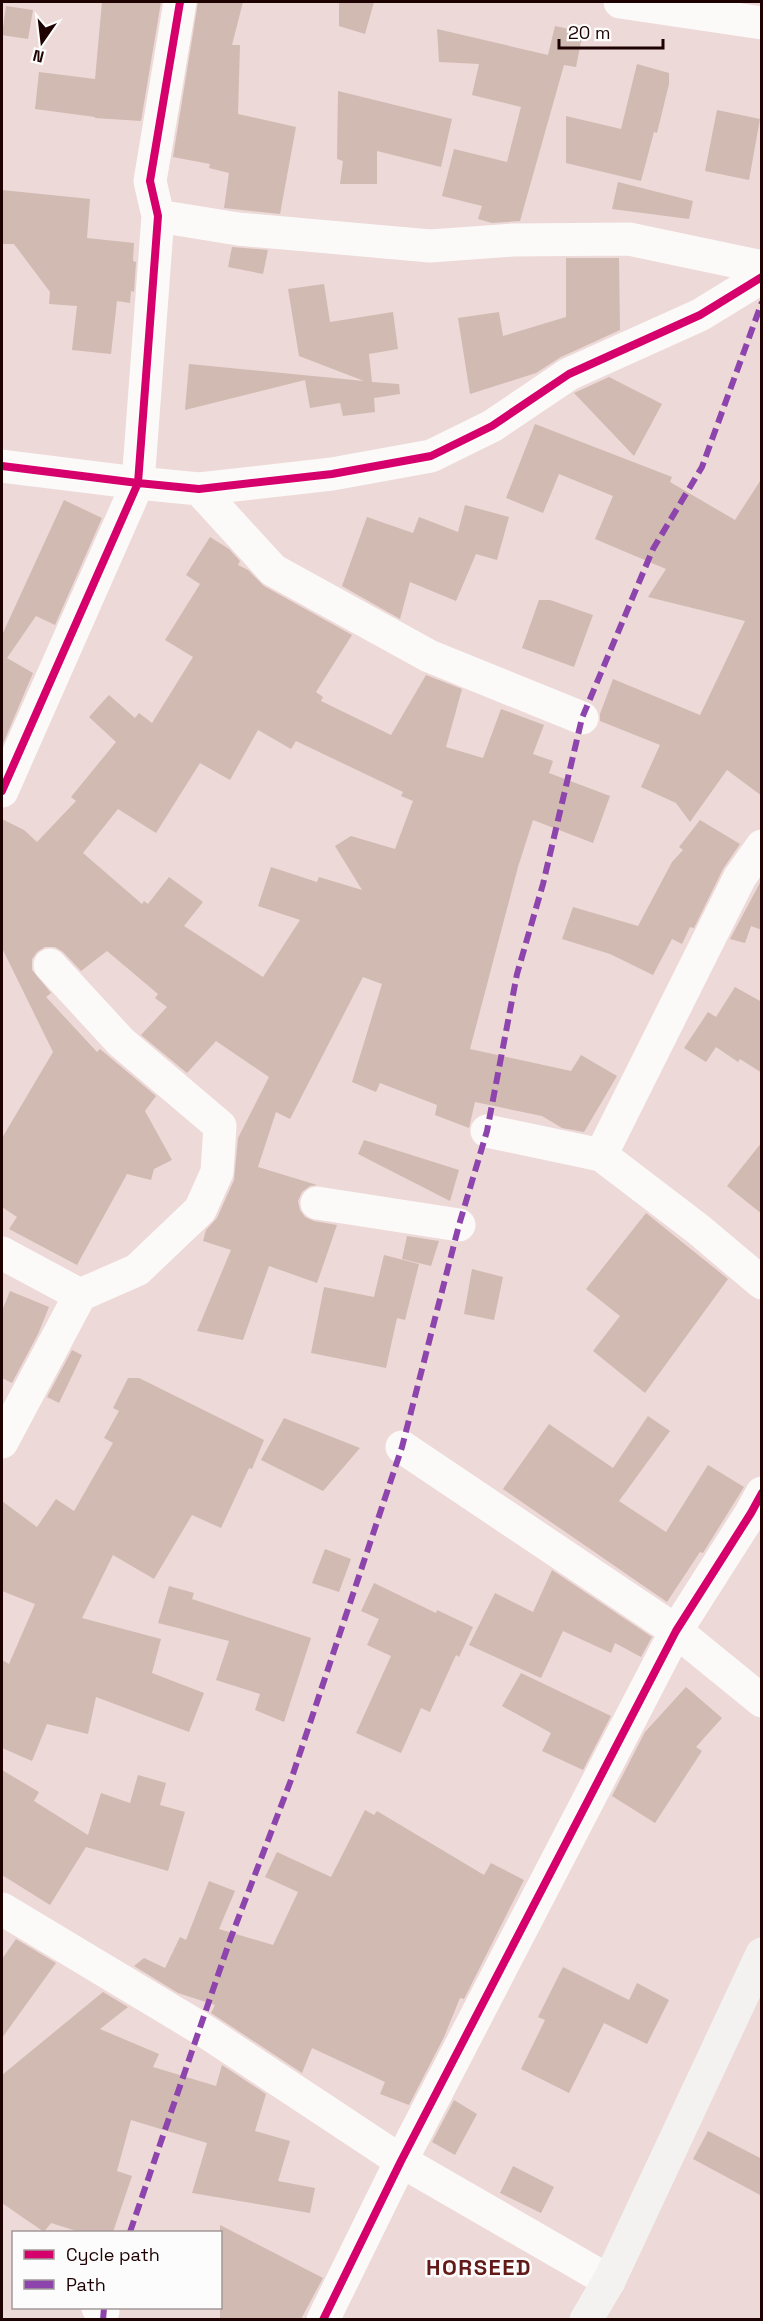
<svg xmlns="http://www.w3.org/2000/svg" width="763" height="2321" viewBox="0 0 763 2321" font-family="'Space Grotesk',sans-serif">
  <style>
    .building { fill: #d1bab2; fill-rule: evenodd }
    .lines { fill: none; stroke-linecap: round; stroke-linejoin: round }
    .street { stroke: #fcf9f9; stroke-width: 33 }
    .secondary { stroke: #f3f2f0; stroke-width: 33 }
    .quiet { stroke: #8e44ad; stroke-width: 6; stroke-dasharray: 12 6; stroke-linecap: butt }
    .cycleway-casing { stroke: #fcfcfc; stroke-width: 11 }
    .cycleway { stroke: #d6006c; stroke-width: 8 }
    .labels { text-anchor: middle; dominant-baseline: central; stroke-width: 5; stroke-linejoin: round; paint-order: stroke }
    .district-label { font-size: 22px; font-weight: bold; letter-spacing: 1.5px; fill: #631917; stroke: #fcfcfc }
  </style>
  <rect width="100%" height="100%" fill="#edd9d7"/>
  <path class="building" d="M102 2H161L141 121 95 118V117L35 109 39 72 95 79Z
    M198 2H243L232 45H240L238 114 296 127 280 214 224 208 229 173 209 168 210 164 173 157Z
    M339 2H374L365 34 339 26Z
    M6 6 33 10 28 39 2 35Z
    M555 26 583 32 576 67 564 65 520 221 492 223 478 219 482 206 442 196 454 149 507 162 521 107 472 95 479 64 439 62 437 29 548 55Z
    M637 64 669 73V84L657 133 654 132 641 181 566 163V116L621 129Z
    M338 91 452 119 441 167 377 151V184H340L343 161 337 159Z
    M717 110 760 119 749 180 705 171Z
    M618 182 693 201 689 219 612 209Z
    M2 190 90 199 87 238 134 243 133 261 136 262 134 292 131 291 130 303 117 301 111 354 72 350 77 306 49 304 50 292 14 244H2Z
    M232 247 268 250 263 274 228 267Z
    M566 258H619L620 330 561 357 536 373 470 394 458 318 499 312 503 336 566 317Z
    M324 284 330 322 393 312 398 349 369 354 372 382 399 384 400 394 374 398 375 412 343 416 340 403 310 408 305 380 185 410 189 364 364 381 299 356 288 289Z
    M609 377 662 404 634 456 574 393Z
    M535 424 672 477 670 482 735 520 762 478V796L727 770 690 822 676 803 641 787 660 745 600 721V714L613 679 700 715 745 621 648 597 666 569 595 539 613 496 559 474 543 513 506 498Z
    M64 500 102 518 55 625 36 616 7 658 33 673 2 746V635Z
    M465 505 509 517 497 560 476 554 456 601 410 582 400 619 342 586 367 517 413 533 419 517 458 532Z
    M210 537 229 549 240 561 238 565 248 570 264 586 352 635 316 692 323 697 321 701 391 735 426 675 462 689 446 747 483 758 501 709 544 725 533 754 553 761 549 773 610 796 593 843 533 820 518 867 470 1049 571 1071 581 1055 617 1076 584 1132 562 1128 542 1116 475 1102 469 1128 435 1115 437 1105 380 1083 376 1092 352 1082 382 984 363 977 290 1119 276 1112 258 1167 317 1185 310 1186 302 1192 298 1201 300 1210 305 1217 314 1221 337 1225 317 1283 269 1266 243 1340 197 1331 231 1250 203 1241 206 1230 217 1218 234 1180 238 1138 269 1077 216 1041 187 1073 141 1035 167 1007 155 998 158 994 107 951 81 971 63 952 55 947H45L37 952 32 959V970L51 993 46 997 97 1052 100 1049 156 1096 145 1111 172 1160 154 1169 151 1180 127 1174 77 1265 9 1229 17 1217 2 1207V1138L53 1052 2 948V819L24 830 37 842 76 801 71 797 116 742 89 717 109 695 135 718 139 713 152 723 193 657 165 640 200 584 186 575ZM258 730 291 749 296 741 403 792 401 796 413 801 395 849 351 836 335 846 362 890 319 877 317 882 271 867 258 906 300 920 263 977 184 926 203 902 169 877 148 904 144 901 142 904 83 853 118 809 156 833 200 763 230 780Z
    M539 600H550L593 615 574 667 522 648Z
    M700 820 740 844 723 869 694 928 690 927 682 944 672 939 653 975 610 954 562 939 573 907 638 926 672 862 683 850 679 847Z
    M762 879V930L751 926 745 943 730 939Z
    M735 987 762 1002V1073L740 1059 738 1062 716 1047 706 1062 684 1048 708 1012 716 1017Z
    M364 1140 459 1170 450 1201 358 1154Z
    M762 1142V1214L727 1186Z
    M646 1213 728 1279 645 1393 593 1351 620 1316 586 1289Z
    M407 1236 439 1241 431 1266 402 1259Z
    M384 1255 419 1264 405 1320 397 1318 386 1368 311 1353 324 1287 374 1297Z
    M472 1269 503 1277 494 1320 464 1314Z
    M10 1291 49 1307 38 1334 12 1383 2 1378V1311Z
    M72 1350 82 1355 59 1403 47 1397Z
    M128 1378H139L264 1440 252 1469 249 1468 221 1528 192 1515 154 1579 113 1555 82 1618 161 1639 152 1673 204 1693 189 1732 96 1697 88 1734 47 1724 32 1761 2 1748V1660L9 1664 35 1604 2 1591V1501L37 1527 56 1499 74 1511 113 1443 104 1438 119 1411 113 1408Z
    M648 1416 670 1431 619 1501 666 1532 708 1465 744 1487 703 1553 700 1552 667 1602 503 1489 549 1424 613 1468Z
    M284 1418 360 1448 323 1491 261 1460Z
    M325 1549 351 1559 339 1592 312 1583Z
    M552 1570 652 1637 641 1657 615 1643 611 1653 563 1631 541 1678 469 1645 495 1593 533 1612Z
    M374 1583 436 1613 437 1610 473 1627 459 1657 456 1655 430 1712 421 1708 401 1753 356 1733 391 1656 367 1645 379 1619 361 1611Z
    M169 1586 194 1593 192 1599 311 1638 284 1722 255 1710 260 1694 216 1680 229 1641 158 1623Z
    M521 1673 611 1716 583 1770 542 1751 551 1733 502 1706Z
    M686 1687 722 1718 696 1747 702 1751 655 1823 612 1796 645 1732Z
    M2 1770 39 1792 34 1801 88 1835 101 1793 130 1803 138 1775 166 1783 160 1805 185 1812 168 1871 86 1847 50 1905 2 1875Z
    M365 1810 374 1815 377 1811 484 1875 491 1863 524 1880 464 1999 460 1998 444 2037 409 2105 380 2094 385 2082 312 2048 302 2073 211 2013 215 2005 178 1993 134 1966 144 1958 165 1968 180 1937 186 1940 209 1881 235 1891 219 1929 273 1945 298 1892 265 1877 277 1852 331 1877Z
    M16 1939 56 1963 2 2038V1959Z
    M563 1967 629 2000 637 1983 669 2000 647 2044 604 2023 569 2093 521 2069 545 2020 538 2017Z
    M103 1992 128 2007 100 2029 159 2054 153 2067 216 2086 222 2065 266 2094 255 2131 290 2141 278 2181 315 2188 310 2213 192 2193 207 2143 131 2120 117 2171 132 2176 113 2232H80L51 2223 44 2232 2 2203V2075Z
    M454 2100 477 2114 455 2155 432 2142Z
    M708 2131 762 2159V2196L693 2159Z
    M513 2166 554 2187 541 2213 500 2193Z
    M220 2225 323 2278 301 2319H220Z"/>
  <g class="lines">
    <path class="street" d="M620 2 762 23
      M158 216 238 229 430 246 513 240 629 239 762 267
      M2 466 138 483 199 489 332 474 431 456 492 426 569 374 700 315 762 277
      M199 489 273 570 429 656 582 718
      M2 791 138 483 158 216 150 181 180 2
      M487 1131 601 1155 698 1229 762 1283
      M601 1155 740 877 762 846
      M317 1203 459 1225
      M2 1253 80 1295
      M2 1442 80 1295 137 1270 200 1210 217 1172 220 1126 121 1042 50 965
      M402 1447 676 1631 762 1701
      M2 1909 200 2028 401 2161 609 2281
      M98 2308 103 2311
      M323 2320 401 2161 676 1631 751 1513 762 1493"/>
    <path class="secondary" d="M586 2320 609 2281 762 1954"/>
    <path class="quiet" d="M130 2232 230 1940 291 1780 402 1447 459 1225 487 1131 517 974 543 884 582 718 653 549 702 467 762 302
      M103 2320 104 2308"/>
    <g class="cycleway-casing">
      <path id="cycleway" d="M2 466 138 483 199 489 332 474 431 456 492 426 569 374 700 315 762 277
        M2 791 138 483 158 216 150 181 180 2
        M323 2320 401 2161 676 1631 751 1513 762 1493"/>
    </g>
    <use href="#cycleway" class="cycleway"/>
  </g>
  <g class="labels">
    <g class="district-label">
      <text x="479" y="2267">HORSEED</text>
    </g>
  </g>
  <rect width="763" height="2321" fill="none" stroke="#1e0202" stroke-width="6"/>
  <rect x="12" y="2231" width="210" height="78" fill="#fcfcfc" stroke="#a39898" stroke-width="1.5"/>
  <rect x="24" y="2250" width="30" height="9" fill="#d6006c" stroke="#a39898" stroke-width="1.5"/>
  <text x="66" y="2261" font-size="18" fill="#1e0202">Cycle path</text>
  <rect x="24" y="2280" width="30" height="9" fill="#8e44ad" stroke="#a39898" stroke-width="1.5"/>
  <text x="66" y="2291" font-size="18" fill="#1e0202">Path</text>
  <g transform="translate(42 42) rotate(194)" stroke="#fcfcfc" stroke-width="4.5" paint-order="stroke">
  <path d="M0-4.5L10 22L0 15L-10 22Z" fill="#1e0202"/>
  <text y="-9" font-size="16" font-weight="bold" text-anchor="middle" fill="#1e0202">N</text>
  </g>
  <path d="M559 39v9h104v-9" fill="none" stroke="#1e0202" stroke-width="3"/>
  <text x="568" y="39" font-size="18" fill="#1e0202" stroke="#fcfcfc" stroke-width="4.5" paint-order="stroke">20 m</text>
</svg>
